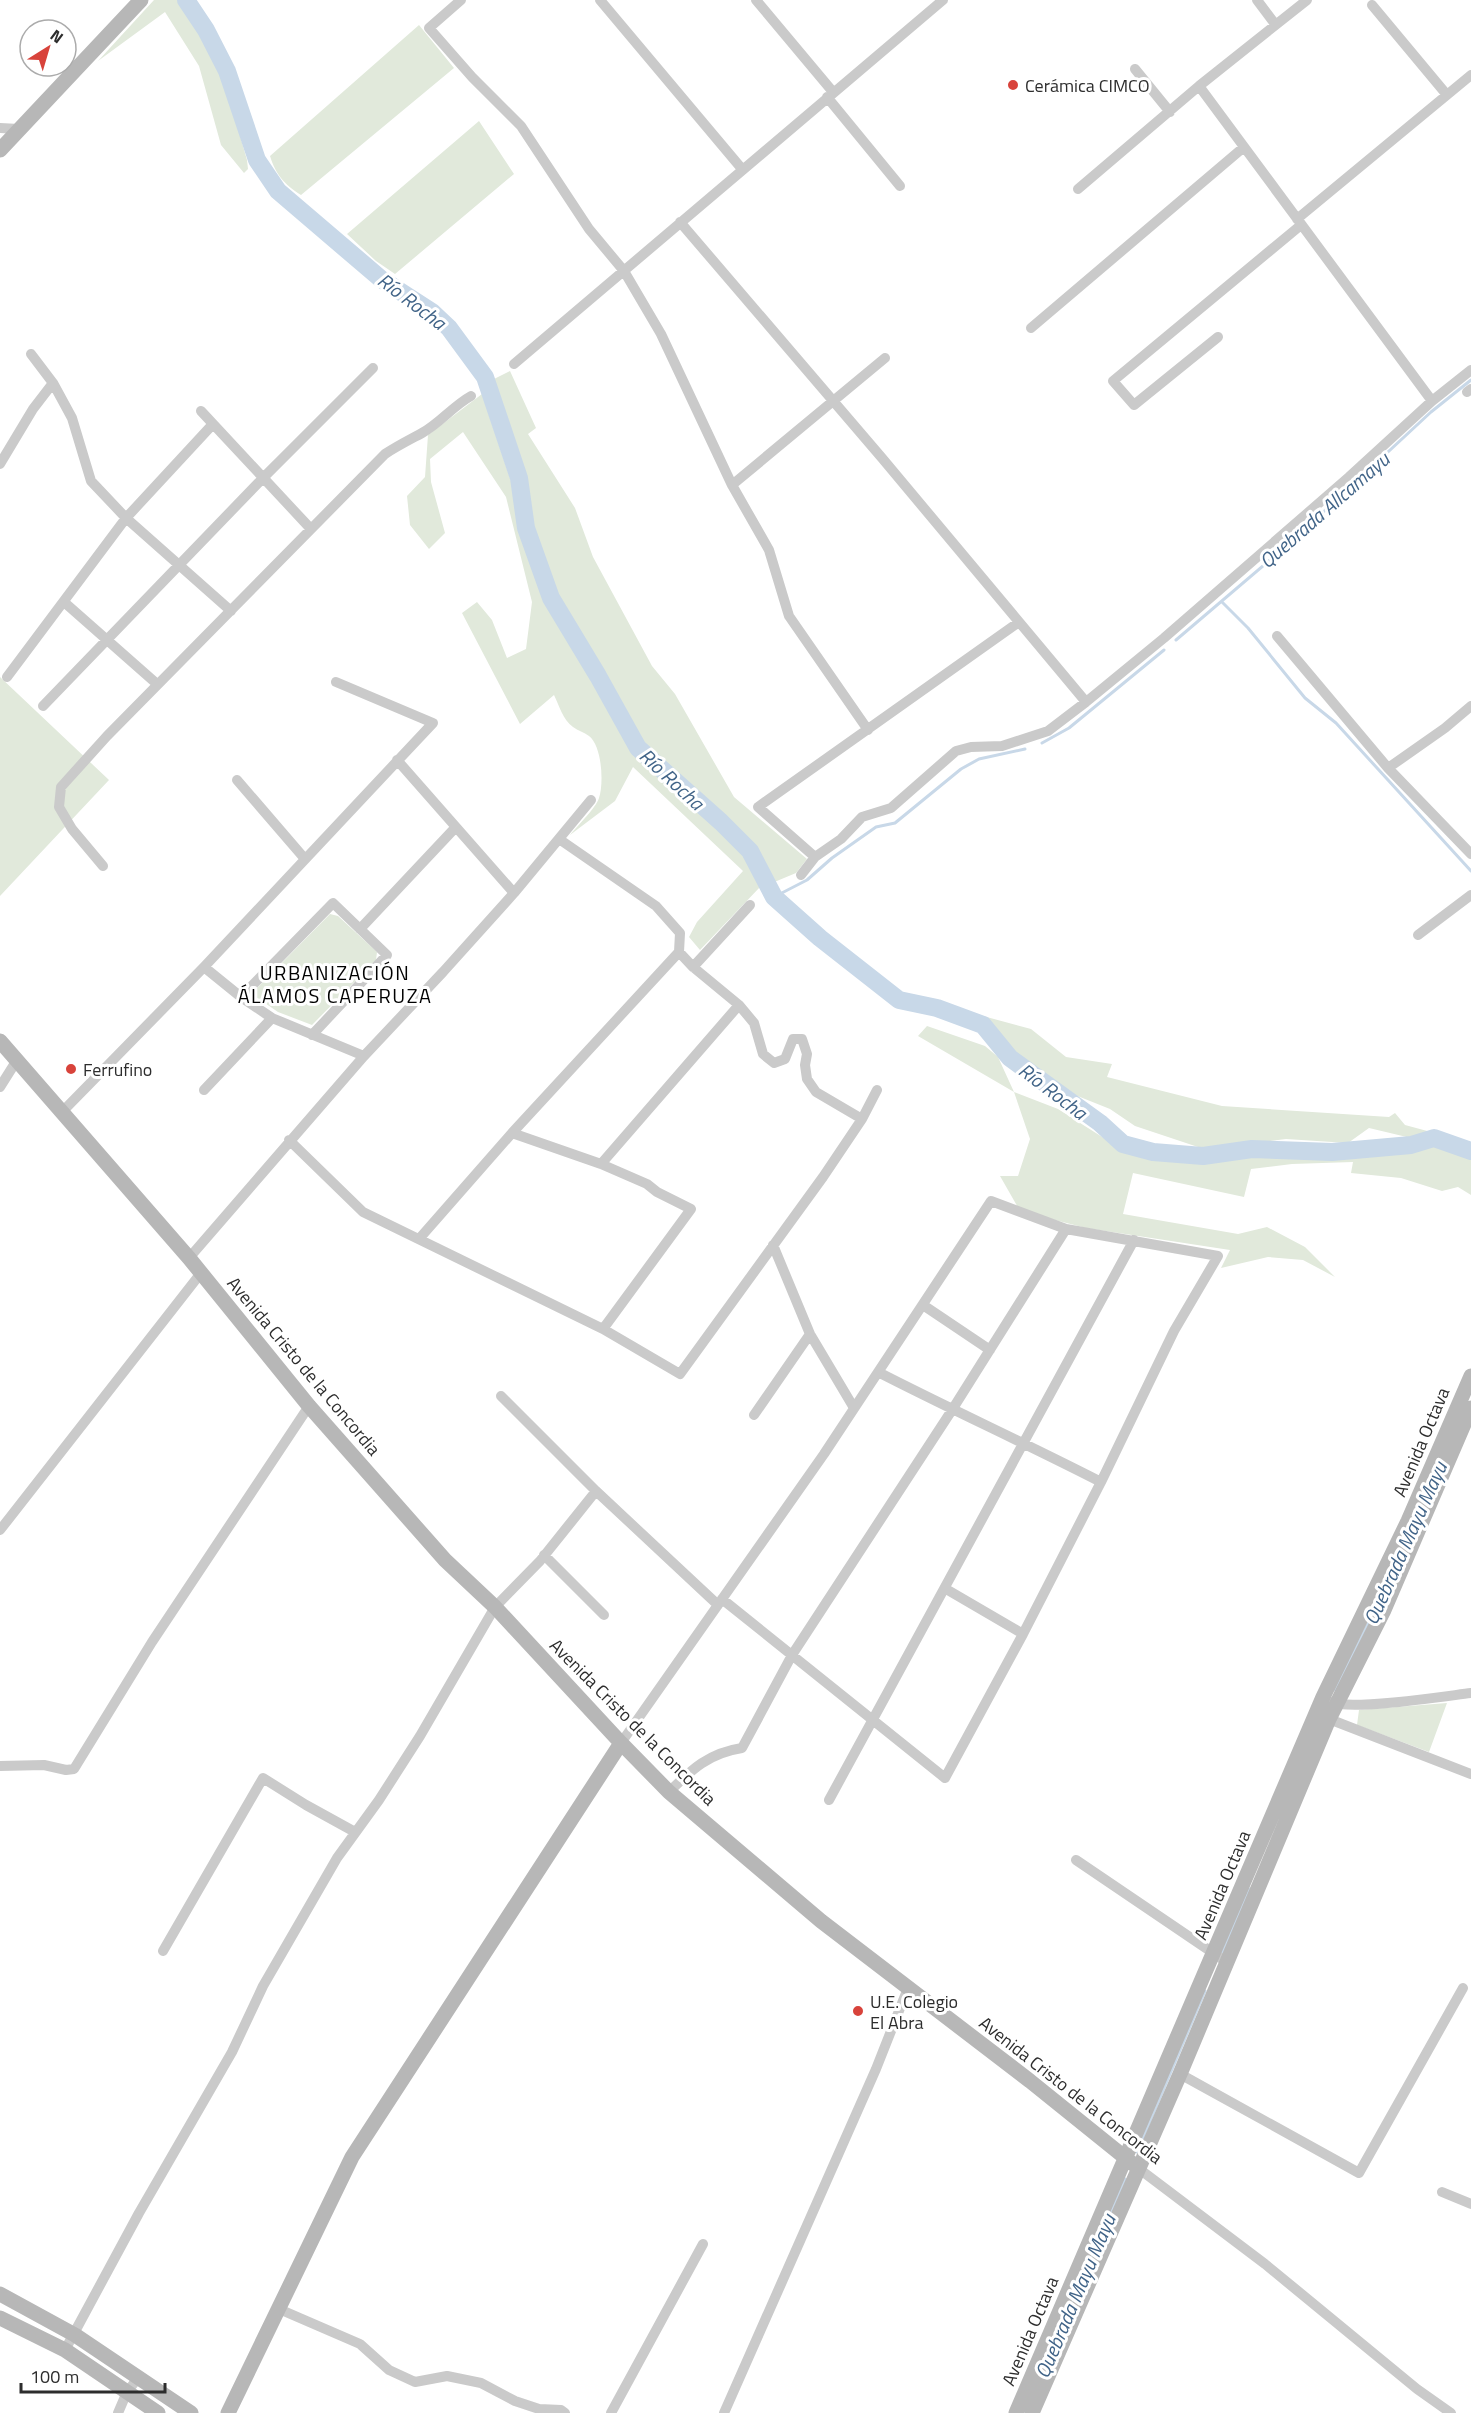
<svg xmlns="http://www.w3.org/2000/svg" width="1471" height="2413" viewBox="0 0 1471 2413" font-family="'Titillium Web',sans-serif">
  <style>
    .green { fill: #e1e9db }
    .lines { fill: none; stroke-linecap: round; stroke-linejoin: round }
    .stream { stroke: #c8d8e8; stroke-width: 3 }
    .river { stroke: #c8d8e8; stroke-width: 18 }
    .street { stroke: #cacaca; stroke-width: 10 }
    .secondary { stroke: #b7b7b7; stroke-width: 15 }
    .poi-dot { fill: #d8433b; stroke: #fff; stroke-width: 2 }
    .labels { text-anchor: middle; dominant-baseline: central; stroke-width: 6; stroke-linejoin: round; paint-order: stroke }
    .poi-label { font-size: 18px; fill: #2d2d2d; stroke: #fff; text-anchor: start }
    .street-label { font-size: 18px; fill: #2d2d2d; stroke: #fff }
    .water-label { font-size: 20px; font-style: italic; fill: #416488; stroke: #fff }
    .neighbourhood-label { font-size: 20px; letter-spacing: 1.5px; fill: #000; stroke: #fff }
  </style>
  <rect width="100%" height="100%" fill="#fff"/>
  <path class="green" d="M154 0H179L222 73 247 160 248 169 244 173 221 145 199 66 165 12 98 61Z
    M419 25 454 68 301 195C284 184 276 175 270 156Z
    M479 121 514 174 395 274 376 261 347 234Z
    M510 371 536 428 528 434 575 508 593 557 652 666 675 694 734 797 807 859 796 873 772 883 751 845 640 744 556 598 531 529 525 483 492 380Z
    M482 394 515 493 519 526 544 599 634 754 730 838 745 856 760 887 700 950 689 937 697 922 743 871 633 767 615 801 570 835C578 825 596 808 599 798 604 783 602 746 589 736 584 732 578 731 573 727 563 720 559 705 554 695L520 724 462 613 477 602 492 620 507 658 526 649 532 602 506 497 463 432 430 459 431 482 445 533 429 549 410 525 407 496 425 477 428 435Z
    M0 677 109 780 0 896Z
    M330 914 338 916 377 952 376 960 312 1025 278 1012 256 997 255 990Z
    M983 1016 1031 1029 1066 1057 1112 1064 1107 1077 1222 1106 1389 1117 1395 1113 1405 1125 1431 1132 1411 1138 1369 1128 1348 1143 1286 1139 1204 1149 1135 1126 1110 1109 1075 1095 1017 1054Z
    M927 1026 985 1046 998 1057 1014 1092 1058 1109 1118 1147 1149 1159 1202 1162 1253 1157H1359L1414 1151 1436 1145 1471 1157V1195L1458 1187 1442 1191 1401 1178 1351 1173 1353 1162 1292 1164 1251 1169 1244 1197 1133 1173 1123 1214 1238 1234 1267 1227 1305 1247 1335 1277 1303 1260 1268 1257 1221 1268 1230 1250 1086 1228 1020 1211 1000 1176H1018L1030 1139 1014 1092 918 1036Z
    M1447 1703 1429 1752 1357 1725 1359 1710Z"/>
  <g class="lines">
    <path class="stream" d="M1222 602 1248 628 1305 698 1336 723 1471 871
      M1176 640 1291 542 1431 412 1471 380
      M1042 743 1069 728 1164 650
      M774 897 807 880 832 858 876 827 895 823 961 769 979 759 1025 749
      M1335 1690 1371 1618
      M1222 1954 1249 1889
      M1137 2152 1205 1991
      M1072 2304 1125 2179"/>
    <path class="river" d="M186 0 206 30 227 71 257 160 278 191 381 279 432 312 449 328 485 377 519 478 526 528 551 598 598 676 638 748 721 822 750 851 774 897 820 938 899 1000 937 1008 983 1025 1010 1058 1100 1123 1123 1144 1153 1152 1203 1156 1252 1149 1332 1152 1411 1145 1434 1138 1471 1151"/>
    <path class="street" d="M461 0 429 28 472 77 521 126 589 229 624 271 661 334 732 485 769 550 789 616 868 730
      M600 0 742 169
      M756 0 833 92
      M1257 0 1275 24
      M1372 5 1447 95
      M1135 69 1170 112
      M1199 86 1432 401
      M827 97 900 186
      M0 128 19 129
      M1078 189 1199 86 1307 0
      M1297 219 1471 75
      M680 222 882 458 1086 702
      M1031 328 1244 147
      M1218 337 1134 405 1113 381 1301 225
      M31 354 53 383 72 418 91 481 126 518 231 611
      M514 364 943 0
      M1467 392 1471 389
      M201 411 310 528
      M0 464 33 409 53 383
      M732 485 885 358
      M64 602 157 684
      M1277 636 1388 768 1471 854
      M7 677 126 518 213 424
      M43 706 263 478 373 368
      M397 760 514 893
      M1388 768 1445 728 1471 706
      M237 780 305 859
      M559 839 656 906 680 933 679 952
      M815 857 758 807 1019 622
      M103 866 72 829 59 807 61 787 107 736 385 454C397 446 409 440 422 433 440 423 453 406 471 396
      M801 875 815 857 841 839 862 817 891 808 956 751 971 747 1002 746 1048 731 1086 702 1164 638 1349 477 1432 401 1471 370
      M360 929 455 828
      M1418 935 1471 895
      M204 967 241 997 272 1018 364 1056
      M693 967 739 1005 754 1023 763 1054 774 1063 785 1059 793 1039H802L807 1054 805 1065 807 1079 816 1092 862 1119
      M241 997 333 903 387 955 312 1035
      M0 1087 17 1060
      M204 1090 272 1018
      M62 1112 204 967 433 723 336 682
      M512 1133 601 1164 647 1184 657 1192 691 1209 603 1329
      M289 1140 363 1212 603 1329 680 1374 823 1177 862 1119 877 1090
      M601 1164 739 1005
      M419 1239 512 1133 679 952 693 967 750 905
      M773 1245 810 1334 854 1408
      M189 1258 364 1056 443 972 514 893 591 800
      M923 1305 990 1350
      M878 1372C952 1410 1027 1444 1101 1482
      M501 1396 596 1491 718 1605
      M754 1415 810 1334
      M0 1530 201 1273
      M544 1555 604 1615
      M946 1589 1023 1634
      M1332 1702C1350 1711 1446 1696 1471 1693
      M1329 1719 1471 1774
      M621 1743 824 1454 991 1201 1066 1229 1218 1256 1174 1331 1101 1482 1023 1634 945 1778 722 1599
      M0 1766 44 1765 66 1770 74 1769 152 1642 309 1406
      M669 1792C692 1769 709 1753 742 1748L792 1655 952 1410 1066 1229
      M829 1800 1134 1240
      M1076 1860 1228 1963
      M163 1951 263 1778 306 1805 355 1832
      M1180 2074 1359 2173 1463 1988
      M1138 2168 1265 2264 1417 2389 1451 2413
      M1442 2192 1471 2204
      M279 2309 360 2344 389 2370 415 2382 447 2376 481 2383 515 2401 539 2409 561 2410 565 2413
      M65 2350 139 2213 232 2052 263 1986 337 1858 379 1800 420 1736 495 1607 540 1561 596 1491
      M118 2413 127 2392 138 2378
      M611 2413 703 2244
      M724 2413 876 2069 908 1988"/>
    <path class="secondary" d="M0 150 141 0
      M0 1041 189 1258 309 1406 445 1560 495 1607 621 1743 669 1792 821 1921 1030 2081 1138 2168
      M0 2294 75 2335 191 2413
      M0 2318 65 2350 158 2413
      M228 2413 352 2157 621 1743
      M1016 2413 1323 1697 1408 1521 1471 1376
      M1032 2413 1180 2074 1329 1719 1384 1610 1471 1408"/>
  </g>
  <g class="poi-dot">
    <circle cx="1013" cy="85" r="6"/>
    <circle cx="71" cy="1069" r="6"/>
    <circle cx="858" cy="2011" r="6"/>
  </g>
  <g class="labels">
    <g class="poi-label">
      <text x="1025" y="85">Cerámica CIMCO</text>
      <text x="83" y="1069">Ferrufino</text>
      <text x="870" y="2001">U.E. Colegio<tspan x="870" dy="21">El Abra</tspan></text>
    </g>
    <g class="street-label">
      <text transform="translate(304 1366) rotate(50)">Avenida Cristo de la Concordia</text>
      <text transform="translate(1421 1442) rotate(-67)">Avenida Octava</text>
      <text transform="translate(633 1722) rotate(45)">Avenida Cristo de la Concordia</text>
      <text transform="translate(1222 1885) rotate(-67)">Avenida Octava</text>
      <text transform="translate(1071 2090) rotate(38)">Avenida Cristo de la Concordia</text>
      <text transform="translate(1030 2331) rotate(-67)">Avenida Octava</text>
    </g>
    <g class="water-label">
      <text transform="translate(412 301) rotate(37)">Río Rocha</text>
      <text transform="translate(1324 510) rotate(-41)">Quebrada Allcamayu</text>
      <text transform="translate(672 779) rotate(43)">Río Rocha</text>
      <text transform="translate(1053 1091) rotate(37)">Río Rocha</text>
      <text transform="translate(1405 1543) rotate(-66)">Quebrada Mayu Mayu</text>
      <text transform="translate(1075 2296) rotate(-67)">Quebrada Mayu Mayu</text>
    </g>
    <g class="neighbourhood-label">
      <text x="335" y="972">URBANIZACIÓN<tspan x="335" dy="23">ÁLAMOS CAPERUZA</tspan></text>
    </g>
  </g>
  <g transform="translate(48 48) rotate(37)"><circle r="28" fill="#ffffff" stroke="#ababab" stroke-width="1.5"/>
  <path d="M0-4.5L10 22L0 15L-10 22Z" fill="#d8433b"/>
  <text y="-9" font-size="16" font-weight="bold" text-anchor="middle" fill="#2d2d2d">N</text>
  </g>
  <path d="M21 2383v9h144v-9" fill="none" stroke="#2d2d2d" stroke-width="3"/>
  <text x="30" y="2383" font-size="18" fill="#2d2d2d" stroke="#ffffff" stroke-width="4.5" paint-order="stroke">100 m</text>
</svg>
